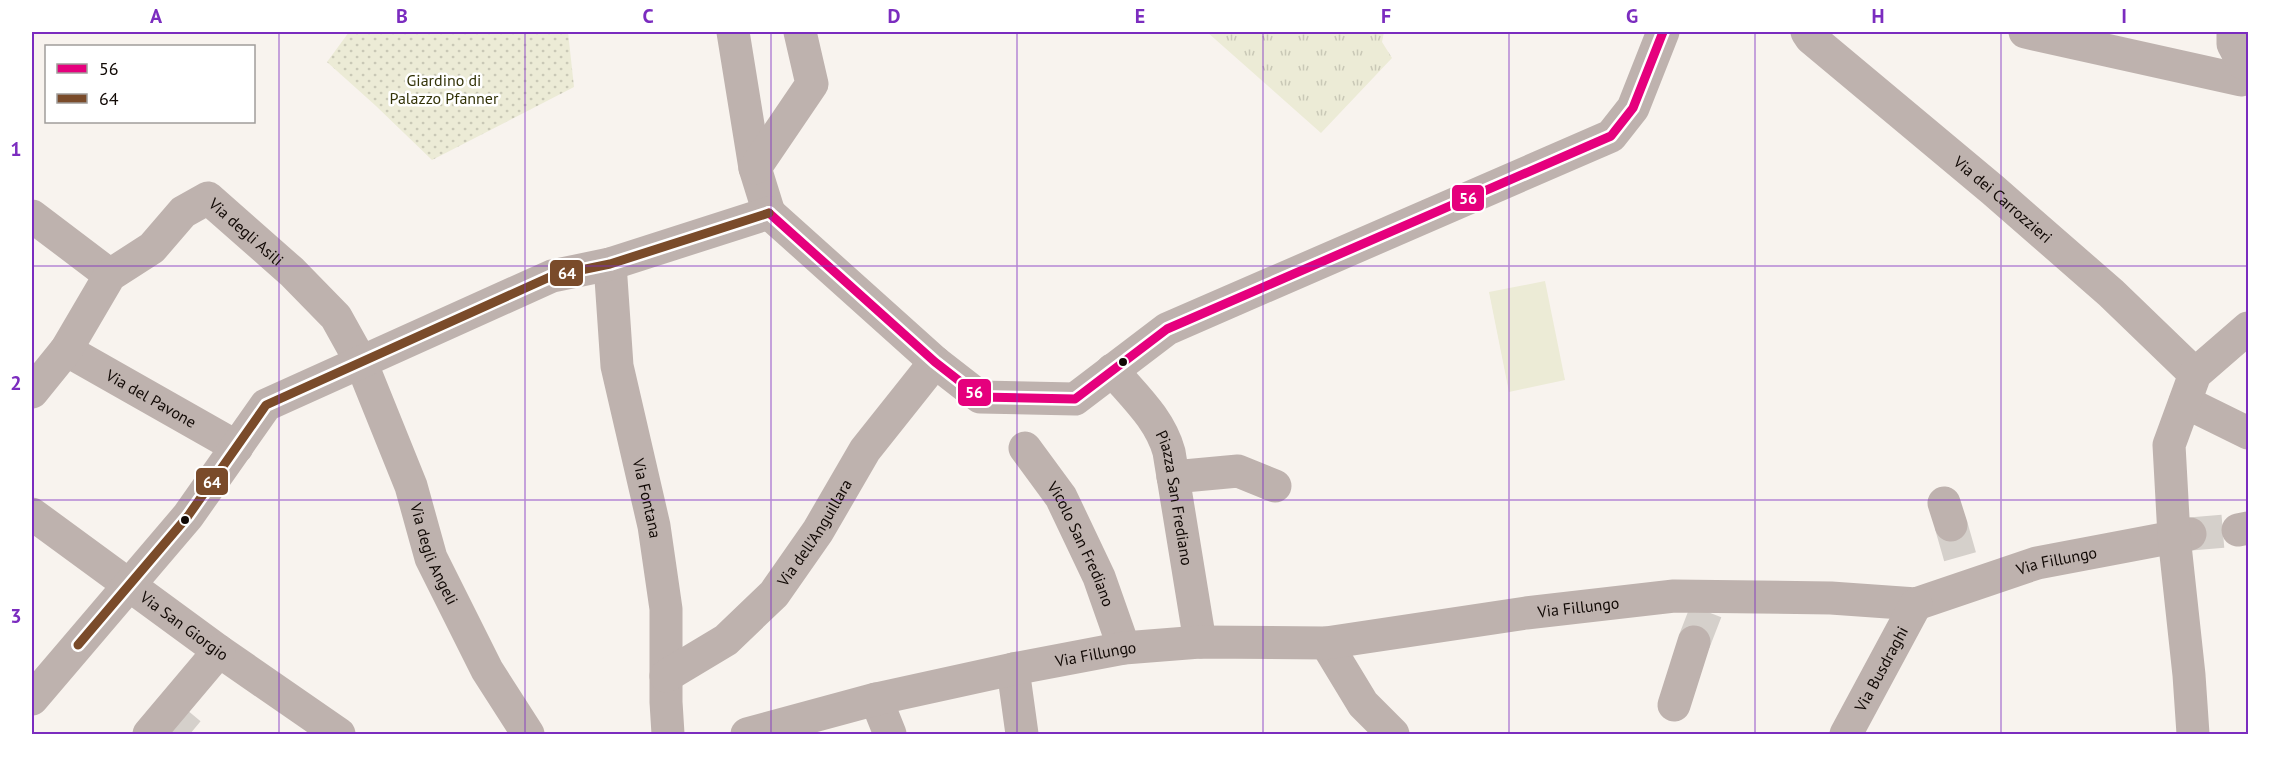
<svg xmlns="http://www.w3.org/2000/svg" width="2280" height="766" viewBox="0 0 2280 766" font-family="'PT Sans',sans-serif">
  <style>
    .grass { fill: url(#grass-tufts) }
    .garden { fill: url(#garden-dots) }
    .pitch { fill: #ecebd6 }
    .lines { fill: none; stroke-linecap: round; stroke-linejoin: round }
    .minor-tunnel { stroke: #d5d0cb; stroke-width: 33; stroke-dasharray: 33 16; stroke-linecap: butt }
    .minor { stroke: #beb2ae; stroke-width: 33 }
    .bus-1-casing { stroke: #fff; stroke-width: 14 }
    .bus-2-casing { stroke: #fff; stroke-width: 14 }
    .bus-1 { stroke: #e5007d; stroke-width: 9 }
    .bus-2 { stroke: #7a4b2a; stroke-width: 9 }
    .grid { fill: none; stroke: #7b2cbf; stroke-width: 1.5; stroke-opacity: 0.55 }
    .bus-dot { fill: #110905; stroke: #fff; stroke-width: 2 }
    .labels { text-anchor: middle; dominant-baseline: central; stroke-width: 5; stroke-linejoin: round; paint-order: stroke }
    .park-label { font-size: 16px; fill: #333308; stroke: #fff }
    .street-label { font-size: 16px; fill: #110905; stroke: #fff }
    .line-badge { stroke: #fff; stroke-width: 2 }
    .badge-label { font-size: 16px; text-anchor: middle; font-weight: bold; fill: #fff }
    .neatline { fill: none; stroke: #7b2cbf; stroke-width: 2 }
    .grid-label { font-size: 20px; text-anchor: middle; font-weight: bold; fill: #7b2cbf }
  </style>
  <defs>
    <pattern id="grass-tufts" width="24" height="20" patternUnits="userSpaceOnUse" patternTransform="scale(1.5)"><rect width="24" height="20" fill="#ecebd6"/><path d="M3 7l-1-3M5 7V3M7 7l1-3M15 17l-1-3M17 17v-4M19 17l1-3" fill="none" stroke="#c9c8b6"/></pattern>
    <pattern id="garden-dots" width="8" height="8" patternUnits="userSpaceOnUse" patternTransform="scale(1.5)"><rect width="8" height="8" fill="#ecebd6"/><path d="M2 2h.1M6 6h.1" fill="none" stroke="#c9c8b6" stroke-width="1.8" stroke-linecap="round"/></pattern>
  </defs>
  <rect width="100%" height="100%" fill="#f8f3ee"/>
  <path class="grass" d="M1207 32H1384L1382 42 1392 58 1321 133Z"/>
  <path class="garden" d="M349 32H568L574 87 432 160 376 106 327 62Z"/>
  <path class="pitch" d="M1545 281 1565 380 1509 392 1489 292Z"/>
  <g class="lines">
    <path class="minor-tunnel" d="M1951 525 1963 567
      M2190 534 2238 530
      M1694 642 1706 611
      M172 719 190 734"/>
    <g class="minor">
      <path d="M733 32 755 168 769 213"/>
      <path id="s1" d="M1807 32 1811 38 1993 190 2111 293 2195 374"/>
      <path d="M2025 32 2241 80"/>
      <path d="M2233 32V44L2243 63"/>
      <path d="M755 168 812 84 800 32"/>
      <path d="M769 213 935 362 980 397 1075 399 1167 329 1611 136 1633 108 1663 32"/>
      <path d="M32 216 110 275"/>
      <path id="s2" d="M610 264 617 366 654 526 666 609V702L668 734"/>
      <path id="s3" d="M66 350 237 447"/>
      <path id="s4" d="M1112 370C1134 396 1160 419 1169 452L1200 642"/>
      <path id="s5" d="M32 392 66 350 110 275 152 248 183 212 208 198 292 272 336 317 361 362 411 486 431 558 487 670 528 734"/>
      <path d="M2185 402 2248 433"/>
      <path id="s6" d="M1025 448 1061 497 1099 577 1124 648"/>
      <path d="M1173 477 1238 471 1275 486"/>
      <path d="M1944 503 1951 525"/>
      <path id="s7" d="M32 514 219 651 339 734"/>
      <path d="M2238 530 2248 528"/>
      <path d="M1326 643 1363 704 1393 734"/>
      <path d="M1013 669 1022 734"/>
      <path id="s8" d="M666 676 726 640 774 594 818 531 865 450 935 362"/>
      <path d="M32 699 188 516 266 405 552 276 610 264 769 213"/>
      <path d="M876 699 890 734"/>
      <path d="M1674 705 1694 642"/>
      <path d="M149 734 219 651"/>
      <path id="s9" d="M747 734 876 699 1013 669 1124 648 1200 642 1326 643 1526 613 1674 596 1831 598 1916 604 2037 563 2190 534"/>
      <path id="s10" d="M1846 734 1916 604"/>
      <path d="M2193 734 2189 675 2174 536 2169 445 2195 374 2248 328"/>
    </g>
    <g class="bus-1-casing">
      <path id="bus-1" d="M769 213 935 362 980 397 1075 399 1167 329 1611 136 1633 108 1663 32"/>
    </g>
    <g class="bus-2-casing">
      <path id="bus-2" d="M78 645 188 516 266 405 552 276 610 264 769 213"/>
    </g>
    <use href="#bus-1" class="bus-1"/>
    <use href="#bus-2" class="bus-2"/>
  </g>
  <path class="grid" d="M279 32V734M525 32V734M771 32V734M1017 32V734M1263 32V734M1509 32V734M1755 32V734M2001 32V734M32 266H2248M32 500H2248"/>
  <g class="bus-dot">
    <circle cx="1123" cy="362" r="5"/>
    <circle cx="185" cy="520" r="5"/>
  </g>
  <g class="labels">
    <g class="park-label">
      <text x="444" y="80">Giardino di<tspan x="444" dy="18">Palazzo Pfanner</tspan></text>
    </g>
    <g class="street-label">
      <text stroke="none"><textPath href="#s1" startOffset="258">Via dei Carrozzieri</textPath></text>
      <text stroke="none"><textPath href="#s5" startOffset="318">Via degli Asili</textPath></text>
      <text stroke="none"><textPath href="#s3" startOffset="98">Via del Pavone</textPath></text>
      <text stroke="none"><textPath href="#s2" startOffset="238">Via Fontana</textPath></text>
      <text stroke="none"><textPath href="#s4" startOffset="147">Piazza San Frediano</textPath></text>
      <text stroke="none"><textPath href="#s8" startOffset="210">Via dell'Anguillara</textPath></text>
      <text stroke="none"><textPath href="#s6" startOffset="112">Vicolo San Frediano</textPath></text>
      <text stroke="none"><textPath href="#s5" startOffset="699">Via degli Angeli</textPath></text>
      <text stroke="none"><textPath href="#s9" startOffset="1330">Via Fillungo</textPath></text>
      <text stroke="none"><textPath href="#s9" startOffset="844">Via Fillungo</textPath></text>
      <text stroke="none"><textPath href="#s7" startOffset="189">Via San Giorgio</textPath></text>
      <text stroke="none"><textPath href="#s9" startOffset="358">Via Fillungo</textPath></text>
      <text stroke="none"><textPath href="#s10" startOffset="74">Via Busdraghi</textPath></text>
    </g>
  </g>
  <g class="line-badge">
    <rect x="1451" y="184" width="34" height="28" rx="6" fill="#e5007d"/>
    <rect x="549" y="259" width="35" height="28" rx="6" fill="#7a4b2a"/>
    <rect x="957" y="378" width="35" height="29" rx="6" fill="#e5007d"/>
    <rect x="195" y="467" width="34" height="29" rx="6" fill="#7a4b2a"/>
  </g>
  <g class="badge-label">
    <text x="1468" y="204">56</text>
    <text x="567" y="279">64</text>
    <text x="974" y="398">56</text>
    <text x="212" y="488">64</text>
  </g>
  <rect width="2280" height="766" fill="none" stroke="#ffffff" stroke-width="66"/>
  <rect x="45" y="45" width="210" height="78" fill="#ffffff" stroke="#a09d9b" stroke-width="1.5"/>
  <rect x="57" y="64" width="30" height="9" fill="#e5007d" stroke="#a09d9b" stroke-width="1.5"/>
  <text x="99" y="75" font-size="18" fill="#110905">56</text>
  <rect x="57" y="94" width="30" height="9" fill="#7a4b2a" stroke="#a09d9b" stroke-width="1.5"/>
  <text x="99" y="105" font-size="18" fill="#110905">64</text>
  <rect x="33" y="33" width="2214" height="700" class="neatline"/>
  <g class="grid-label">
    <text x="156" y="23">A</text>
    <text x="402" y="23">B</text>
    <text x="648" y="23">C</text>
    <text x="894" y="23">D</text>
    <text x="1140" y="23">E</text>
    <text x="1386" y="23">F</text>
    <text x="1632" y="23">G</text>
    <text x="1878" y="23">H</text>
    <text x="2124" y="23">I</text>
    <text x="16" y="156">1</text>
    <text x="16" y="390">2</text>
    <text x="16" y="623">3</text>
  </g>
</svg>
